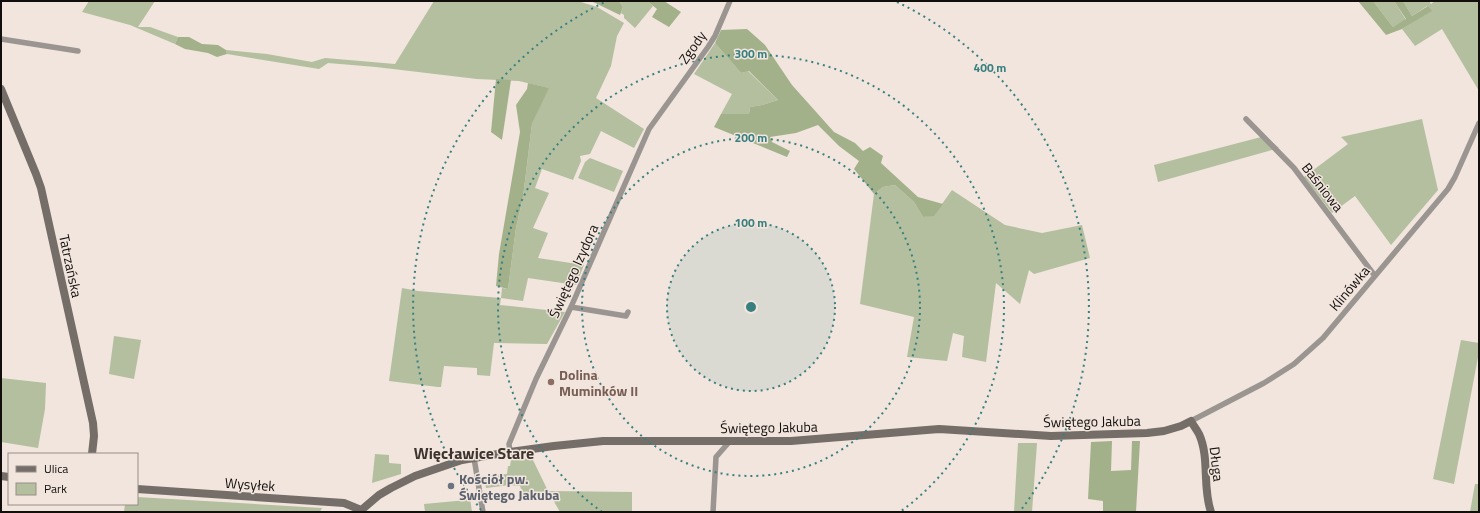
<svg xmlns="http://www.w3.org/2000/svg" width="1480" height="513" viewBox="0 0 1480 513" font-family="'Titillium Web',sans-serif">
  <style>
    .green { fill: #b3bf9e }
    .forest { fill: #a3b18b }
    .lines { fill: none; stroke-linecap: round; stroke-linejoin: round }
    .street { stroke: #9a9591; stroke-width: 5.5 }
    .secondary { stroke: #746d68; stroke-width: 8 }
    .ring { fill: none; stroke: #388080; stroke-width: 2; stroke-dasharray: 2 4 }
    .education-dot { fill: #8d6e63; stroke: #f1e5dd; stroke-width: 1.5 }
    .worship-dot { fill: #6b7280; stroke: #f1e5dd; stroke-width: 1.5 }
    .labels { text-anchor: middle; dominant-baseline: central; stroke-width: 3; stroke-linejoin: round; paint-order: stroke }
    .street-label { font-size: 14px; fill: #120e0c; stroke: #f1e5dd }
    .education-label { font-size: 14px; font-weight: bold; fill: #785e54; stroke: #f1e5dd; text-anchor: start }
    .worship-label { font-size: 14px; font-weight: bold; fill: #5b616d; stroke: #f1e5dd; text-anchor: start }
    .quarter-label { font-size: 16px; font-weight: bold; fill: #3d342e; stroke: #f1e5dd }
    .centre { fill: #388080; stroke: #f1e5dd; stroke-width: 2 }
    .ring-label { font-size: 12px; text-anchor: middle; font-weight: bold; fill: #388080; stroke: #f1e5dd; stroke-width: 3; stroke-linejoin: round; paint-order: stroke }
  </style>
  <rect width="100%" height="100%" fill="#f1e5dd"/>
  <path class="green" d="M89 1H155L138 27H150L178 37 175 44 130 25 82 12Z
    M434 1H578L597 7 624 23 617 36 611 66 596 98 644 129 634 148 601 131 590 154 580 156 581 161 573 180 542 169 535 188 549 193 533 228 548 233 538 258 584 265 576 285 528 278 523 301 501 298 500 305 565 312 547 344 494 343 490 376 477 375V368L444 366 441 387H438L389 381 402 288 418 291 501 298 502 288 508 289 516 228 523 197 532 124 548 88 519 81 477 79 376 67 328 63 319 69 227 54 226 50 267 54 312 62 325 58 395 64Z
    M619 1H647L653 6 635 28 624 18V15L621 13 623 7Z
    M1373 1H1394L1406 20 1393 27Z
    M1403 1H1429L1431 4 1435 1H1479V91L1442 29 1415 46 1402 29 1431 11 1427 6 1412 16Z
    M715 43 741 73 748 71 778 100 762 105 750 107 749 114H721L732 94 694 74Z
    M1422 119 1438 190 1391 245 1355 196 1332 213 1304 177 1348 144 1341 137Z
    M1265 136 1279 148 1158 182 1154 165Z
    M590 158 623 171 614 192 578 178 585 162Z
    M895 185 914 202 923 217 934 215 952 190 1005 225 1042 233 1082 225 1090 258 1034 274 1029 270 1020 304 996 283 986 362 962 357 964 336 953 333 947 361 907 357 914 317 860 304 874 194 883 187Z
    M114 336 141 340 134 379 109 374Z
    M1461 340 1479 343V352L1454 484 1433 479Z
    M1 378 46 383 45 409 38 448 1 442Z
    M1018 443H1037L1032 512H1014Z
    M375 454 389 455V463L401 464V474L372 483Z
    M532 458 548 491 632 492V512H560L548 491 525 498 520 486 510 485 486 488 484 476 507 474 508 466H510L511 460Z
    M1475 484H1479V512H1470Z
    M137 497 322 508 320 512H124L125 504H137Z
    M470 498 472 512H425L424 504 467 500Z"/>
  <path class="forest" d="M591 1H619L623 7 620 15Z
    M647 1H664L681 12 669 27 652 17 657 9Z
    M1358 1H1373L1393 27 1406 19 1394 1H1403L1412 16 1428 6 1432 11 1402 29 1386 35Z
    M747 29 765 45 792 85 834 132 855 143 863 151 870 147 883 156 881 163 918 197 943 204 934 216 923 217 914 202 895 185 883 187 874 194 854 169 859 161 839 146 818 125 796 133 770 137 772 142 790 151 787 157 714 127 721 114H749L750 107 762 105 778 100 749 71 741 73 715 43 721 30Z
    M178 37H189L202 44 218 45 226 50 227 54 217 57 208 53 185 49 175 44Z
    M496 79 511 80 502 140 491 132Z
    M528 83 549 88 532 124 523 197 516 228 508 289 496 286 499 254 520 132 516 105 527 89Z
    M1112 441 1111 471 1131 470 1132 441H1140L1136 512H1103V501L1088 499 1091 442Z"/>
  <g class="lines">
    <path class="street" d="M1 39 78 51
      M1246 119 1294 168 1375 276
      M571 307 626 316 628 312
      M1191 421 1264 383 1294 364 1323 338 1448 189 1455 177 1479 123
      M510 452 509 444 536 379 571 307 649 129 708 47 715 36 730 1
      M474 458 483 512
      M713 512 716 457 730 441"/>
    <path class="secondary" d="M1 89 36 174 41 188 93 423 94 436 92 454
      M1 476 9 477
      M137 489 344 503 361 510
      M359 512 379 495 391 488 415 476 453 463 462 460 510 452 554 446 603 441H791L939 429 1051 436 1147 433 1164 431 1181 426 1191 421C1193 425 1197 430 1199 434 1210 458 1202 487 1211 512"/>
  </g>
  <circle cx="751" cy="307" r="84" fill="#388080" fill-opacity=".12"/>
  <g class="ring">
    <circle cx="751" cy="307" r="84"/>
    <circle cx="751" cy="307" r="169"/>
    <path d="M602 512A253 253 0 1 1 900 512"/>
    <path d="M481 510A338 338 0 0 1 605 2M897 2A338 338 0 0 1 1021 510"/>
  </g>
  <circle class="education-dot" cx="551" cy="382" r="4"/>
  <circle class="worship-dot" cx="451" cy="486" r="4"/>
  <g class="labels">
    <g class="street-label">
      <text transform="translate(692 47) rotate(-55)">Zgody</text>
      <text transform="translate(1323 187) rotate(52)">Baśniowa</text>
      <text transform="translate(71 266) rotate(78)">Tatrzańska</text>
      <text transform="translate(573 271) rotate(-66)">Świętego Izydora</text>
      <text transform="translate(1349 288) rotate(-50)">Klinówka</text>
      <text transform="translate(1092 421) rotate(-1)">Świętego Jakuba</text>
      <text transform="translate(769 427) rotate(-1)">Świętego Jakuba</text>
      <text transform="translate(1217 464) rotate(83)">Długa</text>
      <text transform="translate(250 484) rotate(4)">Wysyłek</text>
    </g>
    <g class="education-label">
      <text x="559" y="374">Dolina<tspan x="559" dy="16">Muminków II</tspan></text>
    </g>
    <g class="worship-label">
      <text x="459" y="478">Kościół pw.<tspan x="459" dy="16">Świętego Jakuba</tspan></text>
    </g>
    <g class="quarter-label">
      <text x="474" y="453">Więcławice Stare</text>
    </g>
  </g>
  <circle cx="751" cy="307" r="6" class="centre"/>
  <g class="ring-label">
    <text x="751" y="58">300 m</text>
    <text x="990" y="72">400 m</text>
    <text x="751" y="142">200 m</text>
    <text x="751" y="227">100 m</text>
  </g>
  <rect width="1480" height="513" fill="none" stroke="#120e0c" stroke-width="4"/>
  <rect x="8" y="453" width="130" height="52" fill="#f1e5dd" stroke="#988f89"/>
  <rect x="16" y="466" width="20" height="6" fill="#746d68" stroke="#988f89"/>
  <text x="44" y="473" font-size="12" fill="#120e0c">Ulica</text>
  <rect x="16" y="483" width="20" height="12" fill="#b3bf9e" stroke="#988f89"/>
  <text x="44" y="493" font-size="12" fill="#120e0c">Park</text>
</svg>
